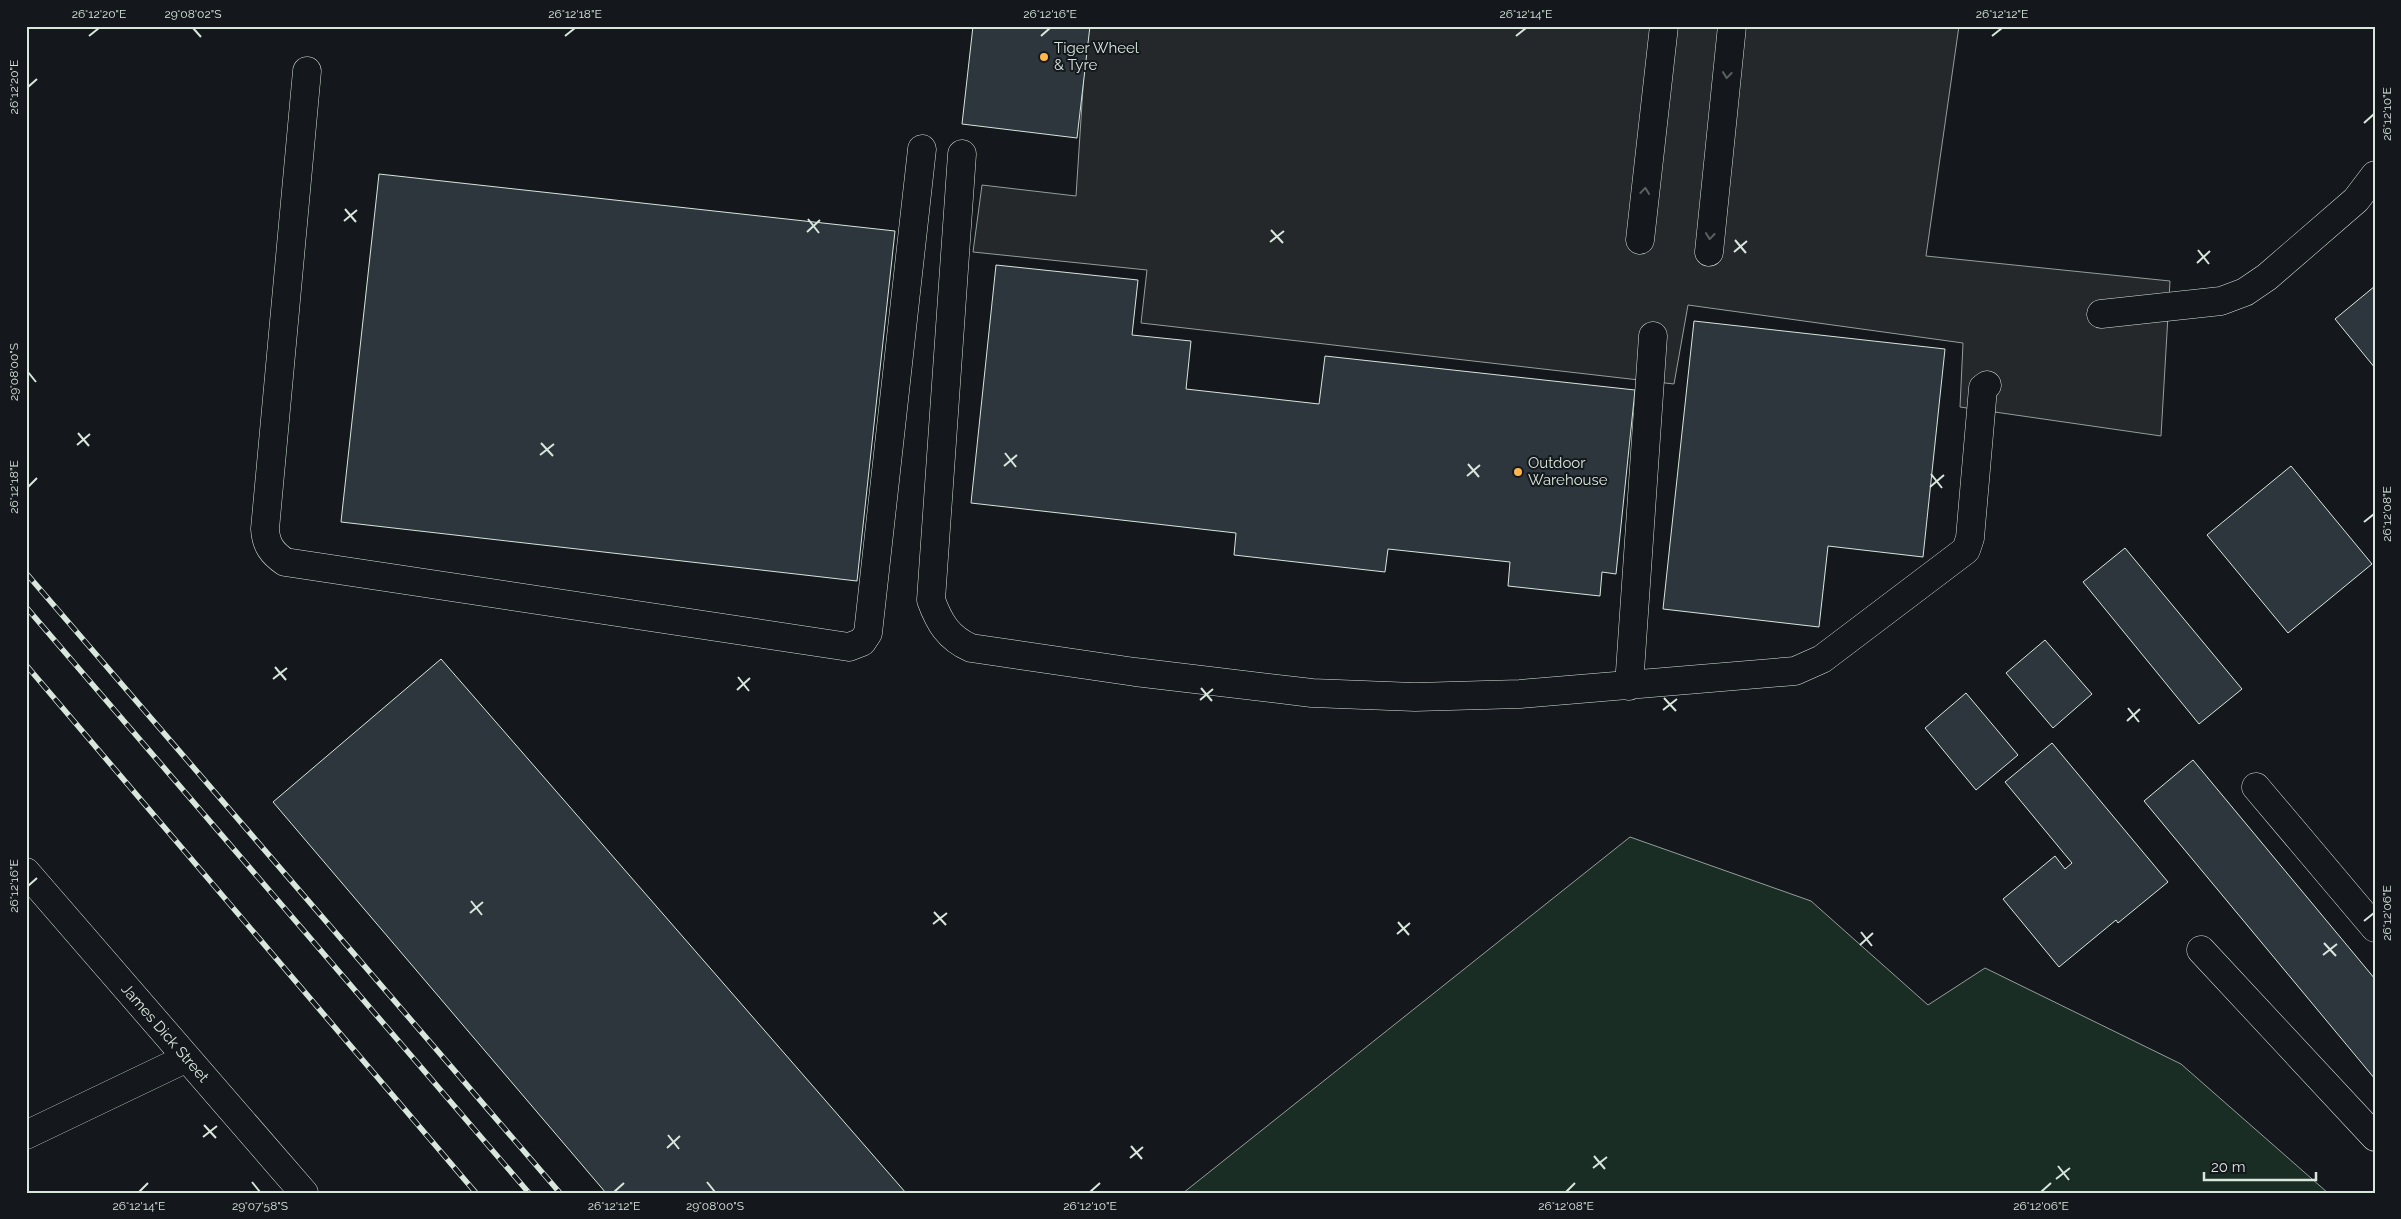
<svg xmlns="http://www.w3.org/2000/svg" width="2401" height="1219" viewBox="0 0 2401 1219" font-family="Raleway,sans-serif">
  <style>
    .green { fill: #1a2d24; stroke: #939e99 }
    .parking { fill: #24282b; stroke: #939e99 }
    .building { fill: #2c363c; stroke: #d8e6dc }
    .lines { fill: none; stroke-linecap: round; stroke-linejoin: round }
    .minor-casing { stroke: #d8e6dc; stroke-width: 29 }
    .minor { stroke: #14181c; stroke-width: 28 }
    .rail-casing { stroke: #d8e6dc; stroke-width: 5.5 }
    .rail { stroke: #14181c; stroke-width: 4; stroke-dasharray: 11; stroke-linecap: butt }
    .oneway { stroke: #59605f }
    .ticks { fill: none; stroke: #d8e6dc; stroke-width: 2 }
    .poi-dot { fill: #ffb74d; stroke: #14181c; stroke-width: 2 }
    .labels { text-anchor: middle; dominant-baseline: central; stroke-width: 4; stroke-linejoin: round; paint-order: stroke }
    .poi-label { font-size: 15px; fill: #d8e6dc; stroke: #14181c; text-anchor: start }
    .street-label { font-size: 15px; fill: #d8e6dc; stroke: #14181c }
    .neatline { fill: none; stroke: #d8e6dc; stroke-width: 2 }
    .ticks-label { font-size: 12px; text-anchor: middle; fill: #d8e6dc }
  </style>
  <rect width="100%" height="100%" fill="#14181c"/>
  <path class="green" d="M1630 837 1811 901 1928 1005 1985 968 2181 1064 2328 1193H1183Z"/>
  <path class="parking" d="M1087 26H1959L1926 256 2170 281 2161 436 1960 407 1963 343 1688 305 1674 384 1141 323 1147 270 973 252 982 185 1076 196Z"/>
  <path class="building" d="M973 26H1090L1077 138 962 124Z
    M379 174 895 231 857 581 341 522Z
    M996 265 1138 280 1132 335 1191 341 1186 389 1319 404 1325 356 1635 390 1616 574 1602 572 1600 596 1508 586 1510 562 1388 549 1385 572 1234 555 1236 533 971 503Z
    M2375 286V368L2335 319Z
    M1694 321 1945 349 1923 557 1828 546 1819 627 1663 609Z
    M2291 466 2372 564 2288 633 2207 535Z
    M2125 548 2242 689 2199 724 2083 582Z
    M2045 640 2092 694 2053 728 2006 673Z
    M441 659 906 1193H606L273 802Z
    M1966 693 2018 755 1976 790 1925 728Z
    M2052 743 2168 882 2118 923 2116 920 2059 967 2003 899 2055 856 2065 869 2072 863 2005 782Z
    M2193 760 2375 979V1079L2144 801Z"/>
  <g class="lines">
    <g class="minor-casing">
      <path id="minor" d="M307 71 265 529C266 545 272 553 285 562L849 647 862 642 868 633 922 149
        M962 154 931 600C939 622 948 638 971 648L1135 672 1312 693 1415 697 1520 694 1795 671 1822 659 1966 550 1970 538 1983 388 1987 385
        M1640 240 1664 26
        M1709 252 1732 26
        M2101 314 2221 301 2245 292 2267 277 2356 200 2375 175
        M1629 686 1653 336
        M2256 787 2375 928
        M26 872 304 1193
        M2201 950 2375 1137
        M26 1135 187 1058"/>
    </g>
    <use href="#minor" class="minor"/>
    <g class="rail-casing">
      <path id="rail" d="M26 573 560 1193
        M26 607 529 1193
        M26 665 476 1193"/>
    </g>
    <use href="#rail" class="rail"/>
  </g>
  <defs><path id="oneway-chevron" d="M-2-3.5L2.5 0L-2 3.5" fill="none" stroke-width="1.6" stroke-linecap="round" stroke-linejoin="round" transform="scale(1.25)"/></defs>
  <g class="oneway">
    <use href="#oneway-chevron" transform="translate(1727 75) rotate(96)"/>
    <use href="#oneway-chevron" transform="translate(1645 191) rotate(-84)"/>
    <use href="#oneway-chevron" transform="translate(1710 236) rotate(96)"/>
  </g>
  <path class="ticks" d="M193 28 201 37M89 36 99 28M565 36 575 28M1041 36 1050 28M1516 36 1526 28M1992 36 2002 28M28 87 37 79M2364 123 2374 114M345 209 356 222M808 219 819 233M344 221 357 210M1271 230 1283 243M807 232 820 220M1735 240 1746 253M1270 242 1284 231M2198 250 2209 264M1734 252 1747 241M2197 263 2210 251M28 372 36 382M78 433 89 446M541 443 553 456M77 445 90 434M1005 453 1016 467M540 455 554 444M1468 464 1479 477M1004 466 1017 455M1931 474 1942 488M1467 476 1480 465M28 487 37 478M1930 487 1944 475M2364 522 2374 514M275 667 286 680M738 677 749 691M273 679 287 668M1201 688 1212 701M737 690 750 678M1664 698 1676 711M1200 700 1213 689M2128 708 2139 722M1663 710 1677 699M2127 721 2140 709M28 886 37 878M471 901 482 915M934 912 946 925M470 913 483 902M2364 921 2374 913M1398 922 1409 935M933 924 947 913M1861 932 1872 946M1397 934 1410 923M2324 943 2336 956M1860 945 1873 933M2323 955 2337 944M204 1125 216 1138M668 1135 679 1149M203 1137 217 1126M1131 1146 1142 1159M667 1148 680 1136M1594 1156 1605 1169M1130 1158 1143 1147M2058 1166 2069 1180M1593 1168 1607 1157M2056 1179 2070 1168M252 1182 260 1192M707 1182 715 1192M139 1192 148 1183M614 1192 624 1183M1090 1192 1100 1183M1566 1192 1575 1183M2041 1192 2051 1183"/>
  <g class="poi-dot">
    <circle cx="1044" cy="57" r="5"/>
    <circle cx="1518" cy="472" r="5"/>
  </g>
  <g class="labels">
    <g class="poi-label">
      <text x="1054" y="48">Tiger Wheel<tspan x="1054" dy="17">&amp; Tyre</tspan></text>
      <text x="1528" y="463">Outdoor<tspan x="1528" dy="17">Warehouse</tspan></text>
    </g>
    <g class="street-label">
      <text transform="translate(165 1033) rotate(49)">James Dick Street</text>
    </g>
  </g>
  <rect width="2401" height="1219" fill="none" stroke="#14181c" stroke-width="55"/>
  <path d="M2204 1172v8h112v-8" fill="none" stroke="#d8e6dc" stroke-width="2.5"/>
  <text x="2211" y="1172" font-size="15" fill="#d8e6dc" stroke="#14181c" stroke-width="4" paint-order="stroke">20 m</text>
  <rect x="28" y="28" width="2346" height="1164" class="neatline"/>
  <g class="ticks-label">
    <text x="99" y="18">26°12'20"E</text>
    <text x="193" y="18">29°08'02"S</text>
    <text x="575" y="18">26°12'18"E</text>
    <text x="1050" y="18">26°12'16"E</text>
    <text x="1526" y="18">26°12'14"E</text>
    <text x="2002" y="18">26°12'12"E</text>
    <text transform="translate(14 87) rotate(-90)" y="4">26°12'20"E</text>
    <text transform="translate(2387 114) rotate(-90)" y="4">26°12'10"E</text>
    <text transform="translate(14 372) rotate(-90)" y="4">29°08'00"S</text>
    <text transform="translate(14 487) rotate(-90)" y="4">26°12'18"E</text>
    <text transform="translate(2387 514) rotate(-90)" y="4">26°12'08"E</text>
    <text transform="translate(14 886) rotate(-90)" y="4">26°12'16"E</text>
    <text transform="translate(2387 913) rotate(-90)" y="4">26°12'06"E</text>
    <text x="139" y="1210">26°12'14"E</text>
    <text x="260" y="1210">29°07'58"S</text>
    <text x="614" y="1210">26°12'12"E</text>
    <text x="715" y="1210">29°08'00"S</text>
    <text x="1090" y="1210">26°12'10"E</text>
    <text x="1566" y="1210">26°12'08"E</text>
    <text x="2041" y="1210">26°12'06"E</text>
  </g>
</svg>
